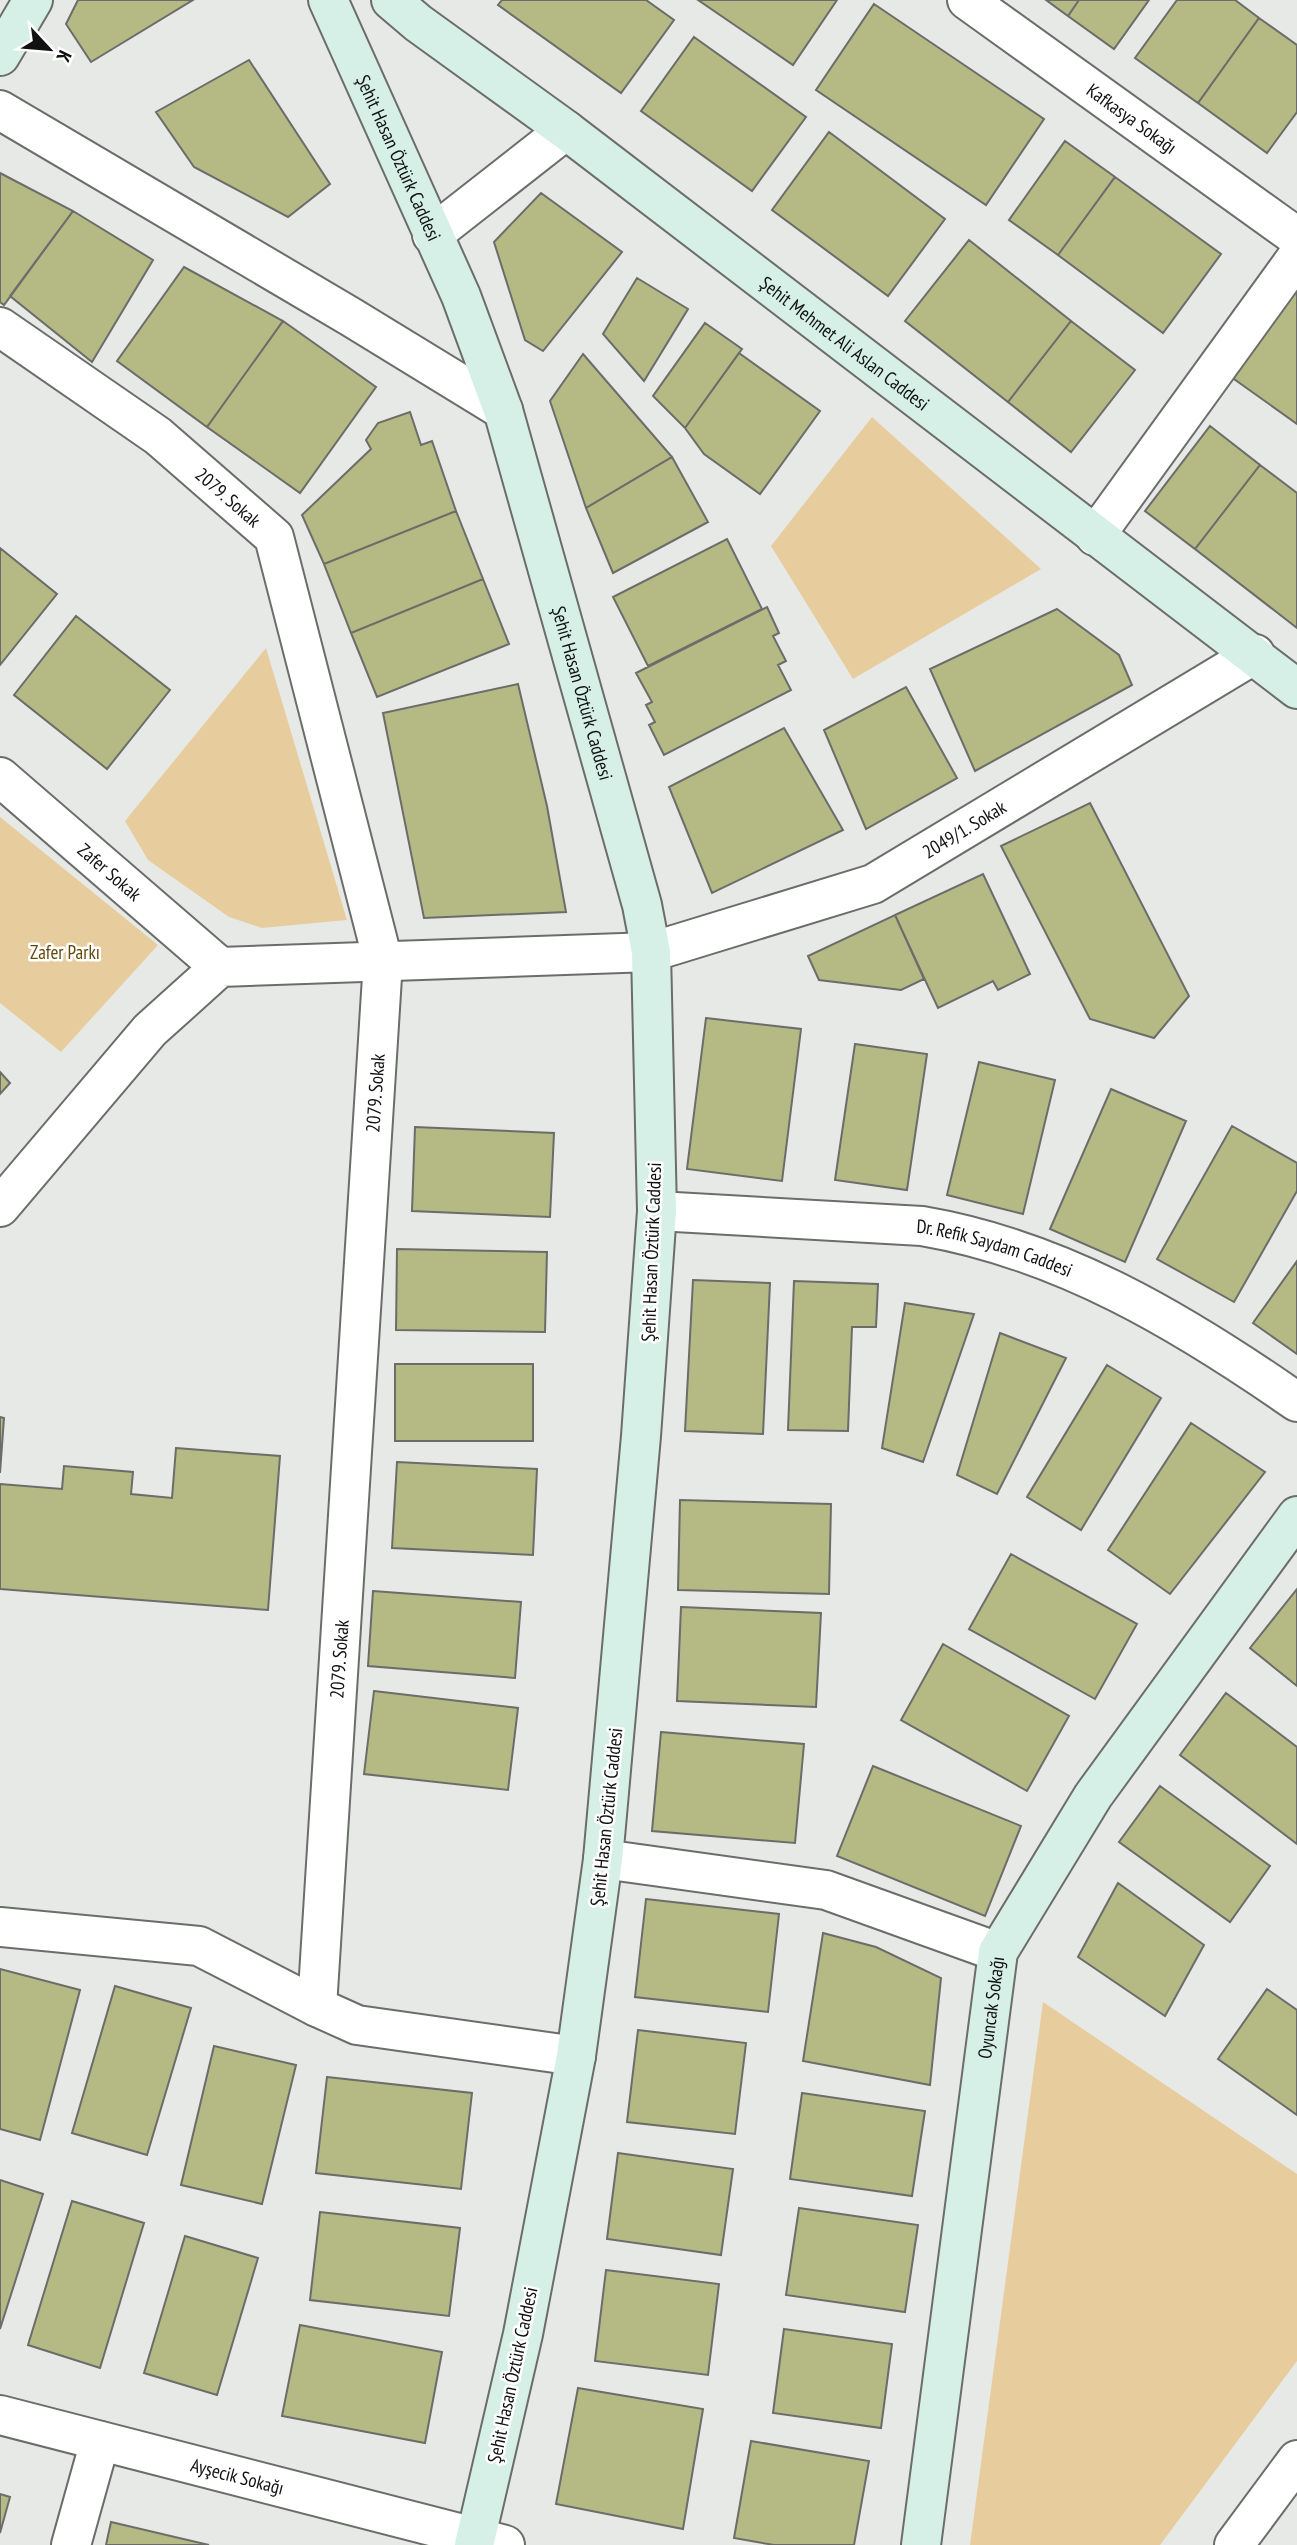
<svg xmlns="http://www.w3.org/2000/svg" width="1297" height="2545" viewBox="0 0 1297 2545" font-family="'PT Sans Narrow',sans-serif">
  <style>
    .green { fill: #e7cd9d }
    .building { fill: #b5ba85; stroke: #6c6c69; stroke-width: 2 }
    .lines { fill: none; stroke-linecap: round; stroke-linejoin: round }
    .street-casing { stroke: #6b6d6b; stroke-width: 42 }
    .secondary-casing { stroke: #6b6d6b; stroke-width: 42 }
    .street { stroke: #fff; stroke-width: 38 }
    .secondary { stroke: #d6f0e8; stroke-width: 38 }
    .labels { text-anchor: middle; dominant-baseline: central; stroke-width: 5; stroke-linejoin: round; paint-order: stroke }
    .street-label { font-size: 19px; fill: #101110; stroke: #fff }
    .park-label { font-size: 19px; fill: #64480b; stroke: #fff }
  </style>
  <rect width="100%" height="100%" fill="#e7e9e7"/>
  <path class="green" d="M872 417 1041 569 853 679 771 546Z
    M266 648 347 920 262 928 229 917 148 860 125 821Z
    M0 817 158 945 61 1052 0 1003Z
    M1043 2002 1297 2174V2361L1160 2545H970Z"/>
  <path class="building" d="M78 0H193L91 62 66 24Z
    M502 0H646L674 20 621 93 498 5Z
    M698 0H837L793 65Z
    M1046 0H1079L1068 16Z
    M1079 0H1149L1114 49 1068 16Z
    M1177 0H1235L1259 18 1198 103 1135 58Z
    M874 4 1044 119 986 205 816 90Z
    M1259 18 1297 45V112L1267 153 1198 103Z
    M694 37 806 117 752 191 641 111Z
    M249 60 330 184 288 217 194 167 156 112Z
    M829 132 945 219 888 296 772 210Z
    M1065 141 1115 177 1058 255 1009 220Z
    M0 173 73 211 4 305 0 302Z
    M1115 177 1221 254 1163 333 1058 255Z
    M541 193 622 252 543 351 525 340 494 242Z
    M73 211 153 260 92 362 10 296Z
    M969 240 1071 321 1008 402 905 321Z
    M184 267 283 321 207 427 117 361Z
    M637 278 688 309 644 381 603 334Z
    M1297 288V424L1227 374Z
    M283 321 376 387 300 493 207 427Z
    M1071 321 1135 370 1071 452 1008 402Z
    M705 323 742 349 685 428 653 396Z
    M739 353 820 411 760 494 704 454 685 428Z
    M583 354 672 457 586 508 550 401Z
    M410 412 421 445 432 441 456 511 324 564 302 515 371 449 366 440 378 423Z
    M1210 426 1260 465 1195 549 1145 511Z
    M672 457 708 522 613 573 586 508Z
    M1260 465 1297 493V628L1195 549Z
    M456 511 483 579 351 633 324 564Z
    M727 539 762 609 648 666 613 597Z
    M0 548 57 594 0 665Z
    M483 579 509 644 377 697 351 633Z
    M767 607 779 633 773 636 786 661 778 665 791 690 664 755 649 725 655 722 646 705 652 702 636 673Z
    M1057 609 1119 655 1132 685 975 771 930 669Z
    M76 616 170 690 107 769 14 695Z
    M518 684 547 806 566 912 424 918 383 713Z
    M906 687 957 778 866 829 824 730Z
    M784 728 843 830 712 893 669 787Z
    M1090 803 1189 996 1154 1038 1090 1019 1001 846Z
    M983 874 1030 974 998 990 993 981 938 1008 895 915Z
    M895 915 924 979 901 990 819 980 808 956Z
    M706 1018 801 1029 782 1181 687 1169Z
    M855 1044 927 1054 907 1190 835 1180Z
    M979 1062 1055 1080 1023 1214 947 1195Z
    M0 1072 10 1083 0 1094Z
    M1111 1089 1186 1121 1125 1262 1050 1229Z
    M1232 1126 1297 1163V1191L1234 1302 1157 1259Z
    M415 1127 554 1133 550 1217 412 1211Z
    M397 1249 547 1252 545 1332 396 1330Z
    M1297 1261V1354L1253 1323Z
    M693 1280 770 1283 763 1434 685 1431Z
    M794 1281 878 1284 876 1327H852L848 1431 788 1430Z
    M905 1303 974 1314 923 1462 882 1448Z
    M1000 1333 1066 1358 997 1494 957 1475Z
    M395 1364H533V1441H395Z
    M1107 1365 1161 1398 1081 1530 1027 1497Z
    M0 1417 4 1418 0 1473Z
    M1191 1423 1265 1472 1170 1594 1108 1550Z
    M176 1448 280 1456 268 1610 0 1589V1484L62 1489 64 1466 133 1472 131 1494 172 1498Z
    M397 1462 537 1469 533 1555 392 1548Z
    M680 1500 831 1504 829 1594 678 1590Z
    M1011 1554 1137 1624 1095 1699 969 1629Z
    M1297 1589V1686L1250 1648Z
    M373 1591 521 1602 515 1678 368 1666Z
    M681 1607 821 1613 816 1707 677 1701Z
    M943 1644 1069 1716 1027 1791 901 1720Z
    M374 1691 518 1708 508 1790 364 1774Z
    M1226 1693 1297 1747V1844L1180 1755Z
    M661 1732 804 1744 795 1843 652 1831Z
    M873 1766 1021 1826 985 1916 837 1856Z
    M1160 1786 1270 1866 1230 1922 1119 1842Z
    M1118 1883 1204 1945 1165 2016 1078 1957Z
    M646 1899 779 1914 768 2012 635 1997Z
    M823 1933 876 1947 941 1978 930 2085 803 2061Z
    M0 1969 80 1990 40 2140 0 2129Z
    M115 1986 191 2008 147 2155 72 2133Z
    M1267 1989 1297 2010V2115L1218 2059Z
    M638 2030 746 2043 735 2134 627 2122Z
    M214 2046 296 2065 262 2204 181 2185Z
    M327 2077 472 2093 461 2189 316 2173Z
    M802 2093 925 2111 912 2196 790 2179Z
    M618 2153 733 2169 721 2255 607 2239Z
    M0 2180 43 2194 0 2329Z
    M72 2201 144 2223 100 2368 28 2345Z
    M799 2208 918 2225 905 2312 786 2295Z
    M320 2212 460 2228 449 2316 310 2300Z
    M185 2236 258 2258 217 2395 144 2373Z
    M606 2270 719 2284 708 2375 595 2361Z
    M300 2325 442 2352 425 2443 282 2416Z
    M784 2329 892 2344 881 2428 773 2413Z
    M578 2388 703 2409 683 2529 556 2504Z
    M751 2441 869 2461 854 2545H774L734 2538Z
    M0 2494 10 2497 0 2533Z
    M111 2522 209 2545H106Z"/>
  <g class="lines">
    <g class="street-casing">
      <g id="street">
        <path id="s1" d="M967 0 1297 237"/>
        <path d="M0 110 351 317 503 410"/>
        <path d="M432 235 566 130"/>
        <path id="s2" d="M0 327 158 436 274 537 383 961 317 2007"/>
        <path d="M1095 536 1297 257"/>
        <path id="s3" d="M0 777 220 967"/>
        <path id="s4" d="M0 1207 150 1030 220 967 651 952 873 884 1255 654"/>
        <path id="s5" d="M657 1211 922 1226C1062 1250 1182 1322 1297 1402"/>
        <path d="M603 1859 826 1890 998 1952"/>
        <path d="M0 1927 199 1946 317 2007 357 2025 576 2056"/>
        <path id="s6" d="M0 2415 505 2545"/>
        <path d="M71 2545 100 2441"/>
        <path d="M1234 2545 1297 2460"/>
      </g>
    </g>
    <g class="secondary-casing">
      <g id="secondary">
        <path id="s7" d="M328 0 461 296 503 410 642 905 651 952 657 1211 641 1436 603 1859 576 2056 523 2334 474 2545"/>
        <path id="s8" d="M391 0 418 23 566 130 1297 689"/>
        <path d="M0 56 33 0"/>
        <path id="s9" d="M921 2545 998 1952 1093 1796 1297 1516"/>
      </g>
    </g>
    <use href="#street" class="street"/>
    <use href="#secondary" class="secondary"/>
  </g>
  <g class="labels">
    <g class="street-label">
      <text stroke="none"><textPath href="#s1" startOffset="203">Kafkasya Sokağı</textPath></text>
      <text stroke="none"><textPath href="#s7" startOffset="173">Şehit Hasan Öztürk Caddesi</textPath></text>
      <text stroke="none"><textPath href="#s8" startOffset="569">Şehit Mehmet Ali Aslan Caddesi</textPath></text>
      <text stroke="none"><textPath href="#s2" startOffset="285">2079. Sokak</textPath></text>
      <text stroke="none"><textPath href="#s7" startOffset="740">Şehit Hasan Öztürk Caddesi</textPath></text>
      <text stroke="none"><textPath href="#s4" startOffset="1096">2049/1. Sokak</textPath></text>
      <text stroke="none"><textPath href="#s3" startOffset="145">Zafer Sokak</textPath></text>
      <text transform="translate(375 1093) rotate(-86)">2079. Sokak</text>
      <text stroke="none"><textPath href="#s5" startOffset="341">Dr. Refik Saydam Caddesi</textPath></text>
      <text transform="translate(651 1252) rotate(-88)">Şehit Hasan Öztürk Caddesi</text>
      <text transform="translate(339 1659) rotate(-86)">2079. Sokak</text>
      <text transform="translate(606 1817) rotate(-84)">Şehit Hasan Öztürk Caddesi</text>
      <text stroke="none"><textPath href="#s9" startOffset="542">Oyuncak Sokağı</textPath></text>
      <text transform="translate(512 2375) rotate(-78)">Şehit Hasan Öztürk Caddesi</text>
      <text stroke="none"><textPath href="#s6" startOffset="245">Ayşecik Sokağı</textPath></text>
    </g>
    <g class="park-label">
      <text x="65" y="952">Zafer Parkı</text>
    </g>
  </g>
  <g transform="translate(49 49) rotate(116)" stroke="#ffffff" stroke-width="5" paint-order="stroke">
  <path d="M0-5L12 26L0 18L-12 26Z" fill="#101110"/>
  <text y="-10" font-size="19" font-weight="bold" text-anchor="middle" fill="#101110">K</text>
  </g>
</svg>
